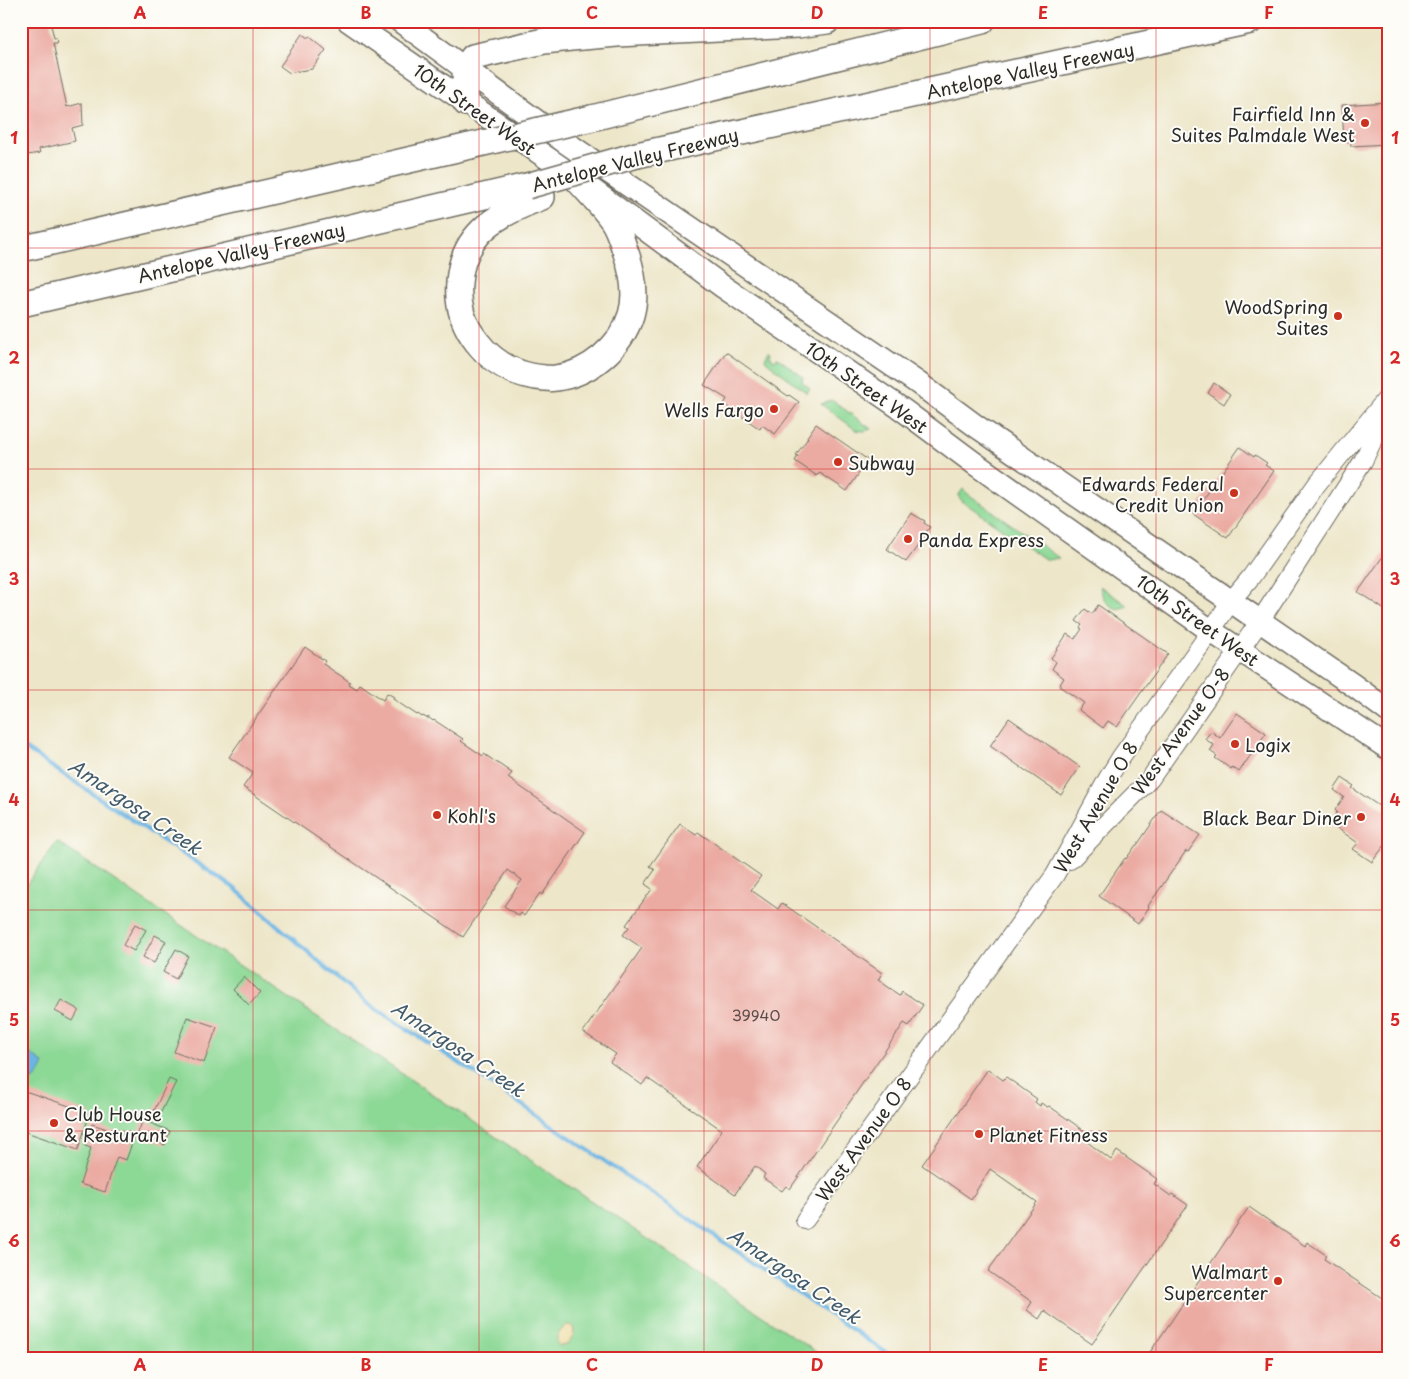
<svg xmlns="http://www.w3.org/2000/svg" width="1409" height="1379" viewBox="0 0 1409 1379" font-family="'Playpen Sans',sans-serif">
  <style>
    .green { fill: #8cd895; stroke: #5c8260 }
    .sand { fill: #eeda9e; stroke: #8c8264 }
    .water { fill: #6bb5e4; stroke: #4b7088 }
    .lines { fill: none; stroke-linecap: round; stroke-linejoin: round }
    .stream { stroke: #6bb5e4; stroke-width: 4 }
    .building { fill: #ebaba3 }
    .minor-casing { stroke: #6f6c62; stroke-width: 20 }
    .major-casing { stroke: #6f6c62; stroke-width: 25 }
    .highway-casing { stroke: #6f6c62; stroke-width: 28 }
    .minor { stroke: #fff; stroke-width: 18 }
    .major { stroke: #fff; stroke-width: 22 }
    .highway { stroke: #fff; stroke-width: 25 }
    .highway-bridge-casing { stroke: #6f6c62; stroke-width: 28; stroke-linecap: butt }
    .highway-bridge { stroke: #fff; stroke-width: 25 }
    .grid { fill: none; stroke: #d62828; stroke-width: 1; stroke-opacity: 0.55 }
    .poi-dot { fill: #c8321e; stroke: #fdfcf7; stroke-width: 2 }
    .labels { text-anchor: middle; dominant-baseline: central; stroke-width: 4; stroke-linejoin: round; paint-order: stroke }
    .number-label { font-size: 15px; fill: #5b4b49 }
    .street-label { font-size: 18px; fill: #2b2b2b; stroke: #fdfcf7 }
    .poi-label { font-size: 18px; fill: #2b2b2b; stroke: #fdfcf7; text-anchor: end }
    .water-label { font-size: 19px; font-style: italic; fill: #415b6c; stroke: #fdfcf7 }
    .neatline { fill: none; stroke: #d62828; stroke-width: 2 }
    .grid-label { font-size: 16px; text-anchor: middle; font-weight: bold; fill: #d62828 }
  </style>
  <rect width="100%" height="100%" fill="#fdfcf7"/>
  <filter id="ink" filterUnits="userSpaceOnUse"><feTurbulence type="fractalNoise" baseFrequency=".02" numOctaves="2"/><feDisplacementMap in="SourceGraphic" scale="10" xChannelSelector="R" yChannelSelector="G"/><feConvolveMatrix kernelMatrix="1 2 1 2 8 2 1 2 1" color-interpolation-filters="sRGB"/></filter>
  <filter id="wash" filterUnits="userSpaceOnUse"><feTurbulence type="fractalNoise" baseFrequency=".0096" numOctaves="4" result="noise"/><feDisplacementMap in="SourceGraphic" scale="20" xChannelSelector="R" yChannelSelector="G"/><feGaussianBlur stdDeviation="1.12" result="paint"/><feColorMatrix in="noise" values="0 0 0 0 0 0 0 0 0 0 0 0 0 0 0 0 0 1.4 0 .05"/><feComposite in="paint" operator="in"/></filter>
  <g filter="url(#wash)">
    <rect width="100%" height="100%" fill="#ede6c9"/>
    <path class="green" d="M769 351 771 352 770 357 774 360 778 358 803 377 802 381 803 383 810 388 807 393 767 362 765 359Z
      M832 400 871 429 864 431 856 430 821 404Z
      M963 489 968 494 1059 558 1047 560 1045 559 962 501 958 496Z
      M1100 586 1128 606 1118 609C1106 605 1102 598 1100 586Z
      M57 842 825 1358H21V892Z"/>
    <path class="sand" d="M567 1325H571L573 1326 574 1334 567 1345 559 1346 557 1343C556 1336 561 1329 567 1325Z"/>
    <path class="water" d="M21 1047 44 1064C41 1071 37 1080 30 1080L27 1072 21 1067Z"/>
    <g class="lines">
      <path class="stream" d="M21 746 233 887 367 1003 484 1079 894 1358"/>
    </g>
    <g id="blocks">
      <path class="building" d="M21 21H50L54 38H56L57 43H53L67 107 82 103 83 125 72 128 75 141 39 149 40 153 21 156Z
        M302 34 308 38 309 36 326 50 312 69 293 72 291 74 280 66Z
        M1388 102V144L1351 146V141L1344 142 1342 105Z
        M726 352 788 396 789 395 799 402 775 434 762 425 760 429 724 404 727 399 704 385Z
        M1214 383 1230 394 1224 404 1208 393Z
        M816 424 868 460 847 491 820 473 817 476 795 461 798 456 796 455 808 438 807 437Z
        M1240 447 1254 457 1255 455 1267 463 1265 465 1274 471 1228 538 1193 514Z
        M911 513 925 521 924 523 930 527 924 535 925 536 906 562 887 549Z
        M1388 549V612L1358 592Z
        M1098 605 1168 654 1117 727 1108 721 1103 728 1079 710 1084 703 1059 686 1064 678 1052 669 1056 662 1051 658 1067 634 1075 639 1082 629 1080 628 1082 625 1076 621 1085 609 1092 614Z
        M305 647 325 661 323 664 350 682 349 684 357 689 360 684 383 700 387 693 394 697 393 699 417 715 418 714 422 717 423 716 428 719V717L433 721 434 720 463 739 461 741 483 756 484 754 512 773 508 778 585 832 542 895 540 893 524 916 521 913 519 916 504 906 522 880 508 870 463 937 243 787 253 773 229 757Z
        M1237 713 1266 733 1239 772 1232 767 1231 769 1215 758 1217 756 1210 751 1214 745 1205 739 1211 731 1220 738Z
        M1009 718 1080 767 1061 795 990 746Z
        M1342 778 1354 786 1352 788 1388 812V841L1372 862 1353 849 1358 843 1330 823 1337 812 1335 810 1344 797 1334 790Z
        M1161 810 1200 835 1188 852 1186 851 1148 906 1149 907 1138 924 1099 896 1125 858 1126 859 1136 845H1137Z
        M680 824 696 835 698 832 761 876 751 890 778 909 782 903 882 973 878 980 900 995 902 991 923 1005 909 1026 904 1023 790 1189 786 1186 782 1191 763 1178 765 1174 755 1166 735 1194 697 1167 722 1130 647 1078 642 1085 610 1062 616 1054 583 1032 642 948 623 935 629 927 626 925 652 889 645 884 655 870 650 866Z
        M135 924 146 930 134 951 123 945Z
        M155 935 166 941 154 963 143 957Z
        M176 949 188 956 176 979 163 972Z
        M244 977 260 993 249 1005 233 989Z
        M61 1000 79 1010 73 1021 55 1011Z
        M187 1017 217 1027 204 1063 174 1052Z
        M988 1069 1003 1080 1006 1077 1037 1099 1035 1102 1036 1103 1040 1106 1041 1103 1047 1107 1049 1106 1086 1132 1082 1138 1111 1160 1117 1151 1157 1179 1154 1184 1171 1196 1172 1194 1188 1205 1092 1344 1044 1311 1039 1319 1027 1310 1032 1302 988 1271 1037 1202 990 1169 971 1199 922 1165Z
        M169 1079 176 1082 160 1114 154 1111Z
        M28 1092 90 1113 78 1150 26 1132 21 1135V1093Z
        M143 1120 170 1131 165 1145 137 1135Z
        M92 1124 134 1138 126 1160 117 1157 105 1192 80 1184 91 1148 85 1146Z
        M1249 1207 1305 1246 1307 1242 1326 1255 1324 1259 1388 1302V1358H1146Z"/>
    </g>
  </g>
  <g filter="url(#ink)">
    <use href="#blocks" fill-opacity="0" stroke="#6f6c62" stroke-width="1"/>
    <g class="lines">
      <g class="minor-casing">
        <path id="minor" d="M1070 860 1150 779 1260 621 1363 461 1388 409
          M805 1220 1055 875 1108 778 1121 757 1211 631 1231 601 1251 577 1317 484 1388 397"/>
      </g>
      <g class="major-casing">
        <path id="major" d="M349 21 576 178 722 286 903 410 974 463 1211 631 1388 748
          M400 21 565 142 918 383 976 426 1353 685 1388 711"/>
      </g>
      <g class="highway-casing">
        <path id="highway" d="M466 103 465 68 473 57 544 41 571 38 617 34 798 25 827 21
          M592 118 982 21
          M637 155 1250 21
          M542 197C500 213 462 232 459 283 457 306 463 324 477 342 494 364 518 376 545 378 549 378 553 379 556 378 589 374 621 347 631 315 637 295 633 273 626 253 622 242 619 230 613 221 603 206 588 192 576 178
          M21 249 470 146
          M21 304 527 186"/>
      </g>
      <use href="#minor" class="minor"/>
      <use href="#major" class="major"/>
      <use href="#highway" class="highway"/>
      <g class="highway-bridge-casing">
        <path id="highway-bridge" d="M470 146 592 118
          M527 186 637 155"/>
      </g>
      <use href="#highway-bridge" class="highway-bridge"/>
    </g>
  </g>
  <path class="grid" d="M253 21V1358M479 21V1358M704 21V1358M930 21V1358M1156 21V1358M21 248H1388M21 469H1388M21 690H1388M21 910H1388M21 1131H1388"/>
  <g class="poi-dot">
    <circle cx="1365" cy="123" r="5"/>
    <circle cx="1338" cy="316" r="5"/>
    <circle cx="774" cy="409" r="5"/>
    <circle cx="838" cy="462" r="5"/>
    <circle cx="1234" cy="493" r="5"/>
    <circle cx="908" cy="539" r="5"/>
    <circle cx="1235" cy="744" r="5"/>
    <circle cx="437" cy="815" r="5"/>
    <circle cx="1361" cy="817" r="5"/>
    <circle cx="54" cy="1123" r="5"/>
    <circle cx="979" cy="1134" r="5"/>
    <circle cx="1278" cy="1281" r="5"/>
  </g>
  <g class="labels">
    <g class="number-label">
      <text x="756" y="1014">39940</text>
    </g>
    <g class="street-label">
      <text transform="translate(1030 70) rotate(-12)">Antelope Valley Freeway</text>
      <text transform="translate(475 109) rotate(35)">10th Street West</text>
      <text transform="translate(635 159) rotate(-14)">Antelope Valley Freeway</text>
      <text transform="translate(241 252) rotate(-13)">Antelope Valley Freeway</text>
      <text transform="translate(867 387) rotate(35)">10th Street West</text>
      <text transform="translate(1198 620) rotate(35)">10th Street West</text>
      <text transform="translate(1180 731) rotate(-54)">West Avenue O-8</text>
      <text transform="translate(1095 807) rotate(-60)">West Avenue O 8</text>
      <text transform="translate(863 1139) rotate(-54)">West Avenue O 8</text>
    </g>
    <g class="poi-label">
      <text x="1355" y="113">Fairfield Inn &amp;<tspan x="1355" dy="21">Suites Palmdale West</tspan></text>
      <text x="1328" y="306">WoodSpring<tspan x="1328" dy="21">Suites</tspan></text>
      <text x="764" y="409">Wells Fargo</text>
      <text x="848" y="462" text-anchor="start">Subway</text>
      <text x="1224" y="483">Edwards Federal<tspan x="1224" dy="21">Credit Union</tspan></text>
      <text x="918" y="539" text-anchor="start">Panda Express</text>
      <text x="1245" y="744" text-anchor="start">Logix</text>
      <text x="447" y="815" text-anchor="start">Kohl's</text>
      <text x="1351" y="817">Black Bear Diner</text>
      <text x="64" y="1113" text-anchor="start">Club House<tspan x="64" dy="21">&amp; Resturant</tspan></text>
      <text x="989" y="1134" text-anchor="start">Planet Fitness</text>
      <text x="1268" y="1271">Walmart<tspan x="1268" dy="21">Supercenter</tspan></text>
    </g>
    <g class="water-label">
      <text transform="translate(136 806) rotate(34)">Amargosa Creek</text>
      <text transform="translate(459 1048) rotate(34)">Amargosa Creek</text>
      <text transform="translate(795 1275) rotate(34)">Amargosa Creek</text>
    </g>
  </g>
  <rect width="1409" height="1379" fill="none" stroke="#fdfcf7" stroke-width="55"/>
  <rect x="28" y="28" width="1354" height="1324" class="neatline"/>
  <g class="grid-label">
    <text x="140" y="19">A</text>
    <text x="366" y="19">B</text>
    <text x="592" y="19">C</text>
    <text x="817" y="19">D</text>
    <text x="1043" y="19">E</text>
    <text x="1269" y="19">F</text>
    <text x="14" y="144">1</text>
    <text x="1395" y="144">1</text>
    <text x="14" y="364">2</text>
    <text x="1395" y="364">2</text>
    <text x="14" y="585">3</text>
    <text x="1395" y="585">3</text>
    <text x="14" y="806">4</text>
    <text x="1395" y="806">4</text>
    <text x="14" y="1026">5</text>
    <text x="1395" y="1026">5</text>
    <text x="14" y="1247">6</text>
    <text x="1395" y="1247">6</text>
    <text x="140" y="1371">A</text>
    <text x="366" y="1371">B</text>
    <text x="592" y="1371">C</text>
    <text x="817" y="1371">D</text>
    <text x="1043" y="1371">E</text>
    <text x="1269" y="1371">F</text>
  </g>
</svg>
